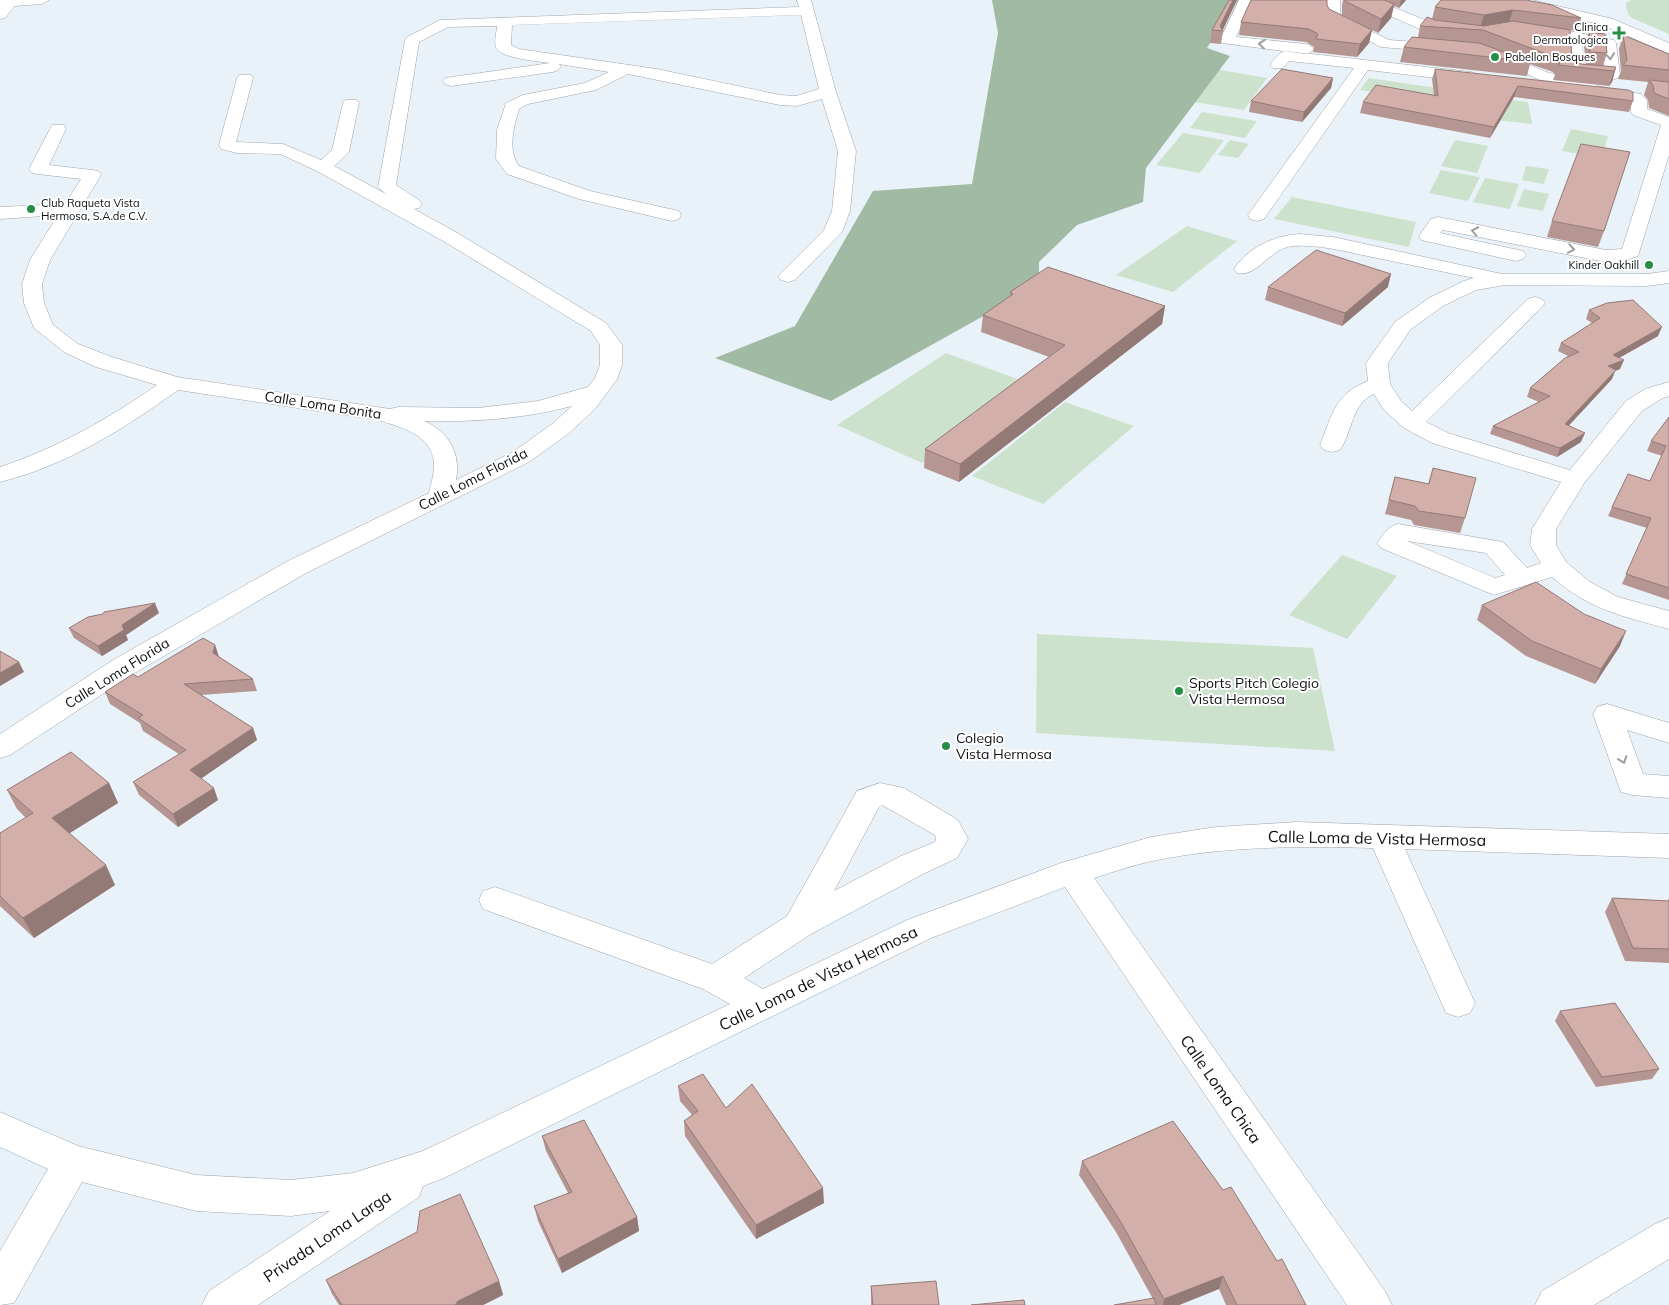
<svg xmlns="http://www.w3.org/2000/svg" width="1669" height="1305" viewBox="0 0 1669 1305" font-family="Mulish,sans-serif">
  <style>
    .green { fill: #cce2cd }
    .forest { fill: #a1baa3 }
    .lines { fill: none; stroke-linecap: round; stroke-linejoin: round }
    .minor-casing { stroke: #9da4ab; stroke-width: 1 }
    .major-casing { stroke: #9da4ab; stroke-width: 1 }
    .minor { fill: #fff; fill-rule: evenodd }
    .major { fill: #fff; fill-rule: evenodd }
    .wall { fill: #b59692 }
    .shaded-wall { fill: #947a77 }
    .building { fill: #d3afaa; stroke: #947a77 }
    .oneway { stroke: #9f9fa1 }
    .poi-dot { fill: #248f47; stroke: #fff; stroke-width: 2 }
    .labels { text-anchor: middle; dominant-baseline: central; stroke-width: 4; stroke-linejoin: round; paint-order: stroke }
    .far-poi-label { font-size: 11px; fill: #0e1013; stroke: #fff; text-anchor: end }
    .street-label { font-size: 14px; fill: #0e1013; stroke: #fff }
    .poi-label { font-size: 14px; fill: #0e1013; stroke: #fff; text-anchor: start }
    .near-street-label { font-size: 16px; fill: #0e1013; stroke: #fff }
  </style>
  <rect width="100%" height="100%" fill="#eaf2f9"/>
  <path class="green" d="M1631 0H1669V34L1632 18C1627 13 1626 10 1626 3Z
    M1209 68 1267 78 1244 110 1181 100Z
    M1369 78 1443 89 1438 102 1360 90Z
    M1496 98 1528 102 1532 124 1496 120Z
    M1202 112 1257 121 1245 138 1190 128Z
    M1571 129 1608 136 1601 158 1562 151Z
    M1183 133 1224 140 1200 173 1156 165Z
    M1230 140 1249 144 1238 158 1218 155Z
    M1455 140 1488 146 1477 173 1441 166Z
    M1526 166 1549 169 1544 184 1522 180Z
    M1441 170 1480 177 1468 201 1429 193Z
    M1485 178 1519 184 1510 209 1473 202Z
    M1524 189 1549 194 1543 211 1517 206Z
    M1292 197 1416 222 1409 247 1274 219Z
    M1187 226 1237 241 1173 292 1116 275Z
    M946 353 1023 381 922 463 837 425Z
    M1065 402 1134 426 1043 504 972 476Z
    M1342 555 1397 576 1347 639 1289 615Z
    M1037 634 1313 648 1335 751 1036 733Z"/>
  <path class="forest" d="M992 0H1238L1207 48 1230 56 1146 168 1143 202 1077 225 1039 262V285L831 401 715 358 795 326 873 191 972 184 998 33Z"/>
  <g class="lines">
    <g class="minor-casing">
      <path id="minor" d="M5 0H15L17 3 5 18 0 19V6Z
        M797 0H811L836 92 856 151 850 211 842 232 795 280 788 282 781 280 778 276 824 230 832 211 838 151 822 99 797 106 780 105 628 74 596 90 528 104 519 109C514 126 507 150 519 166L590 191 679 211 681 215 679 219 672 221 579 199 507 174 496 159 497 130 506 103 523 95 585 83 609 72 559 64 561 67 558 70 553 72 451 86 445 84 443 81 445 78 550 63C538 61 505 59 497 49 493 44 497 31 497 26L448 27 419 42 396 185 419 200 422 204 419 208 414 209 459 234 606 323 622 345V365L617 379 595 409 568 434 529 462 306 573 133 674 10 755 0 758V734L113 660 288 561 429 493C431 483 435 472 434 462 431 434 400 427 378 420L178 390C124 429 65 466 0 482V467C57 448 108 419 157 385L96 367 64 352 34 328 24 303 22 284 30 260 58 215 0 219V207L65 204 81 179 38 174 32 173 29 169 52 125H64L66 129 49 165 92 170 98 171 101 175 50 260 42 284 44 303 53 325 78 344 112 357 177 377 390 409 398 407 478 408 538 401 588 387 595 378 600 365V345L591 331 445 242 317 171 280 154 237 153 221 149 219 145 237 78 239 75H251L253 78 236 142 283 144 321 160 332 150 343 103 345 100H357L359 103 349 152 334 166 386 194 378 187 405 40 407 37 440 20 799 7ZM801 15 819 89 796 96 780 95 657 69 519 49 511 45 512 25ZM572 406 552 424 513 452 456 480C461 453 449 432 424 421 475 422 523 419 572 406Z
        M1239 0H1253L1236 37 1306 44 1311 46 1314 49 1311 52 1306 54 1222 43 1220 40Z
        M1326 0H1340V16L1389 40 1442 44 1447 45 1449 48 1447 51 1442 52 1381 47 1328 21 1326 18Z
        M1350 0H1375L1435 24 1463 28 1465 31 1463 34C1431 42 1396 15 1366 6 1362 5 1356 5 1351 4Z
        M1532 27 1574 32 1614 40 1616 43 1620 75 1617 78 1612 80 1582 77 1597 80 1599 83 1597 86 1641 94 1647 100V109L1669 117V155L1638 256 1620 262H1606L1443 230 1440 233 1523 251 1526 255 1523 259 1516 261 1421 240 1419 236 1431 219 1438 217 1606 250 1622 249 1661 125 1633 115 1631 112 1630 101 1590 94 1588 91 1590 88 1540 80 1489 58 1486 55 1489 52 1494 50 1549 73 1575 76 1569 72 1567 41 1527 34 1525 31 1527 28ZM1582 43 1602 46 1604 70 1584 68Z
        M1285 51 1471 72 1477 74 1479 77 1477 80 1471 82 1368 70 1264 219 1257 221 1250 219 1248 215 1354 68 1289 61 1283 68H1273L1270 65C1275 59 1278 53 1285 51Z
        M1299 234 1333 237 1502 274H1647L1669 271V283L1647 286 1505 285 1476 290 1443 306 1410 330 1388 363 1390 384 1401 401 1412 411 1528 299 1535 297 1542 299 1545 303 1542 307 1426 422 1448 433 1570 470 1626 401 1645 389 1669 382V396L1661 399 1642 411 1585 482 1556 529V545L1566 562 1590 582 1618 597 1669 611V629C1622 616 1590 610 1552 577L1494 595 1381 548 1377 543C1384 534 1387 527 1398 524L1503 542 1527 568 1541 563 1530 545 1532 529 1561 482 1432 443 1404 428 1384 410 1374 394C1351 404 1353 431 1340 450L1332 452 1324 450 1320 445C1333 413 1334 395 1368 381L1366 363 1395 322 1429 298 1464 281 1474 278C1440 271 1406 264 1372 257 1347 252 1319 244 1293 246 1269 248 1258 278 1237 273L1234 269C1249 247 1273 236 1299 234ZM1407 541 1486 553 1505 575 1495 578Z
        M1607 704 1669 723V743L1627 730 1643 774 1669 776V798L1632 795 1621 792 1593 714 1597 707Z
        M880 783 904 788 958 820 968 839 957 858 923 874 811 934 744 978 763 989 907 920 1061 863 1151 837 1216 827 1296 822 1669 834V858L1405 849 1475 1003 1470 1013 1458 1017 1446 1013 1373 848C1299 846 1225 846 1152 861 1133 865 1113 872 1094 878L1385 1291 1392 1305H1347L1065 887 931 938 444 1178 423 1186 419 1197 258 1305H202L209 1291 330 1211 291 1216 196 1211 82 1182 14 1303 0 1305V1251L48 1169 0 1147V1112L78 1146 196 1175 291 1180 353 1173 423 1151 730 1004 703 989 483 909 479 900 483 891 495 887 712 964 787 916 857 791ZM882 805 935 835 936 839 935 842 901 856 834 891 879 807Z
        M1669 1218V1259L1594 1305H1535L1542 1291 1655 1224Z"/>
    </g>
    <g class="major-casing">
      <path id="major" d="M0 0H49L42 4 0 7Z
        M1507 0H1532L1613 19 1669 43V54L1603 25 1509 3Z"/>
    </g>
    <use href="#minor" class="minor"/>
    <use href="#major" class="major"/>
  </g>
  <path class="wall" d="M1229 0H1237L1223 30 1221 44 1210 43 1212 30Z
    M1343 0H1406L1399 8 1394 6 1391 18 1378 33 1342 15V5Z
    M1441 0 1581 18 1577 31 1570 30 1572 58 1575 62 1581 64 1586 65 1584 46 1589 32 1607 53 1603 66 1616 67 1612 82 1609 86 1553 80 1555 75 1553 72 1530 64 1527 76 1400 62 1404 47 1418 37 1420 26 1432 19 1435 7Z
    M1327 5 1329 9 1372 30 1369 43 1357 57 1313 52 1314 47 1306 42 1239 35 1241 22Z
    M1623 35 1669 54V116L1649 108 1648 100 1644 95 1648 82 1618 79 1621 71 1619 49Z
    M1435 69 1633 101 1629 112 1514 97 1490 138 1360 113 1363 102 1434 95 1432 79Z
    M1333 78 1331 88 1302 122 1249 112 1251 101Z
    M1552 221 1604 231 1598 247 1547 237Z
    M1268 287H1388L1342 326 1265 300Z
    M1010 292 1165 306 1162 324 959 482 924 468 925 449 1049 357 981 332 983 315 1010 296Z
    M1589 310 1658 336 1619 358 1620 369 1615 371 1612 379 1569 425 1581 442 1557 457 1490 434 1493 426 1539 402 1527 397 1530 388 1568 356 1558 351 1561 343 1592 323 1586 319Z
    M1669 417V600L1622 584 1647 528 1608 516 1612 507 1650 481 1662 456 1647 451 1651 441Z
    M1433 468 1465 518 1460 533 1414 525 1411 520 1385 514 1395 477 1428 484Z
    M1482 605 1620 646 1595 684 1526 656 1477 620Z
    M159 613 126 635 128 640 102 656 74 638 69 628Z
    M215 645 219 657 253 679 257 691 201 695 253 728 257 740 201 778 218 800 178 827 139 795 133 782 179 754 143 731 140 723 110 704 105 692Z
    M109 783 118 803 69 833 115 885 34 938 0 906V833L26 818 17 809 7 790Z
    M1612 898 1669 901 1668 900 1669 898V963L1625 961 1605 912Z
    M1560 1011 1659 1069 1652 1079 1596 1087 1555 1021Z
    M678 1086 726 1108 824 1203 756 1239 685 1136 684 1121 692 1115 680 1101Z
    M542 1136 637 1217 639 1231 562 1273 538 1221 534 1206 568 1193 546 1151Z
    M1082 1161 1223 1190 1277 1261 1306 1305H1226L1219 1289 1179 1305H1114L1153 1299 1116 1232 1079 1175Z
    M326 1280 499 1281 503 1295 483 1305H339L332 1294Z
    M871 1286 939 1305H871Z"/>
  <path class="shaded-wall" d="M1233 0H1237L1222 31 1220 26Z
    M1401 0H1406L1399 8Z
    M1394 4 1391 18 1378 33 1381 19Z
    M1513 10 1509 23 1480 28 1484 15Z
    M1372 30 1369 43 1357 57 1360 44Z
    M1616 67 1612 82 1609 86 1614 71Z
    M1333 78 1331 88 1302 122 1304 112Z
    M1518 86 1514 97 1490 138 1494 127Z
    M1391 274 1388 287 1342 326 1345 313Z
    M1165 306 1162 324 959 482 960 464Z
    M1662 327 1658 336 1610 363 1613 355Z
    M1624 360 1620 369 1615 371 1612 379 1562 433 1565 424 1608 366Z
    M1585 433 1581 442 1557 457 1560 448Z
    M155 603 159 613 126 635 122 625Z
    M124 630 128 640 102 656 98 646Z
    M1626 631 1620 646 1595 684 1601 669Z
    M215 645 219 657 213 653Z
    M19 662 24 672 0 686V673Z
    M253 728 257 740 195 783 190 770Z
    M109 783 118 803 62 838 52 818Z
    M214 788 218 800 178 827 173 814Z
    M106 865 115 885 34 938 23 918Z
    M823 1188 824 1203 756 1239V1225Z
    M637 1217 639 1231 562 1273 558 1259Z
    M1223 1276 1219 1289 1179 1305H1163L1164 1299Z
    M499 1281 503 1295 483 1305H455L458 1301Z"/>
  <path class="building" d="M1229 0H1233L1220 26 1223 31 1212 30Z
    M1251 0H1327V5L1329 9 1372 30 1360 44 1316 39 1318 34 1309 29 1241 22Z
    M1345 0H1384L1394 4 1381 19 1345 1Z
    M1441 0H1526L1552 5 1581 18 1513 10 1484 15 1435 7Z
    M1427 17 1435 20 1484 26 1513 21 1570 30 1572 58 1575 62 1581 64 1616 67 1614 71 1558 65 1560 63 1557 58 1483 30 1420 26Z
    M1589 32 1605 34 1607 53 1590 52Z
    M1623 35 1669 54V70L1623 65 1627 60Z
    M1412 37 1479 43 1531 62 1404 47Z
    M1282 69 1333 78 1304 112 1251 101Z
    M1435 69 1628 90 1633 92V101L1518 86 1494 127 1363 102 1376 85 1438 96Z
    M1649 80 1669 82V99L1654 93 1653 85Z
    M1581 144 1630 152 1604 231 1552 221Z
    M1316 250 1391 274 1345 313 1268 287Z
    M1048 267 1165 306 960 464 925 449 1065 345 983 315 1013 294 1010 292Z
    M1633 300 1662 327 1613 355 1624 360 1608 366 1616 370 1565 424 1585 433 1560 448 1493 426 1550 396 1530 388 1565 358 1579 352 1561 343 1600 318 1589 310 1607 303Z
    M1669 417V588L1626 574 1651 518 1612 507 1628 474 1650 481 1666 446 1651 441Z
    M1433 468 1476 478 1465 518 1419 511 1415 506 1389 500 1395 477 1429 484Z
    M1536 582 1584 614 1626 631 1601 669 1532 641 1482 605Z
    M155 603 122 625 124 630 98 646 69 628 88 617 103 614 104 612Z
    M203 638 215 645 213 653 253 679 184 684 253 728 190 770 214 788 173 814 133 782 186 750 138 718 143 715 105 692 133 674 138 677Z
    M0 651 19 662 0 673Z
    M71 752 109 783 52 818 106 865 23 918 0 896V833L33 813 7 790Z
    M1612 898 1669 901V949L1633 948Z
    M1615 1003 1659 1069 1602 1077 1560 1011Z
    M703 1074 726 1108 752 1084 823 1188 756 1225 684 1121 698 1111 678 1086Z
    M584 1120 637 1217 558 1259 534 1206 572 1192 542 1136Z
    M1173 1121 1223 1190 1231 1187 1277 1261 1282 1259 1306 1305H1237L1223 1276 1164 1299 1119 1219 1082 1161Z
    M460 1194 499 1281 458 1301 455 1305H342L326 1280 417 1232 420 1211Z
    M936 1281 939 1305H873L871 1286Z
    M1154 1298 1156 1305H1114Z
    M1024 1300 1025 1305H971Z"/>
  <defs><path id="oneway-chevron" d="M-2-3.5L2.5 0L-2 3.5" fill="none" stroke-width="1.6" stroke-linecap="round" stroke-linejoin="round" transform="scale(1.25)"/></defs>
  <g class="oneway">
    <use href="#oneway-chevron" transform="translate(1262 44) rotate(-174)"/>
    <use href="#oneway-chevron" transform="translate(1610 56) rotate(85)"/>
    <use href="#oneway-chevron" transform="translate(1475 231) rotate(-168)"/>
    <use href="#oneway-chevron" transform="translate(1571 249) rotate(10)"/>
    <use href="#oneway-chevron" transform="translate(1623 760) rotate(70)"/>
  </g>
  <g class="poi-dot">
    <path d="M1616.5 25.5h5v5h5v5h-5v5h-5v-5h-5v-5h5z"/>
    <circle cx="1495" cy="57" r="5"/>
    <circle cx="31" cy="209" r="5"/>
    <circle cx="1649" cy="265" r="5"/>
    <circle cx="1179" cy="691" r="5"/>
    <circle cx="946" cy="746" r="5"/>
  </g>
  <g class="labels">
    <g class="far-poi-label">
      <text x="1608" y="27">Clinica<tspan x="1608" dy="13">Dermatologica</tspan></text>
      <text x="1505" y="57" text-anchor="start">Pabellon Bosques</text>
      <text x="41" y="203" text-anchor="start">Club Raqueta Vista<tspan x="41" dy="13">Hermosa, S.A.de C.V.</tspan></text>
      <text x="1639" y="265">Kinder Oakhill</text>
    </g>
    <g class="street-label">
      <text transform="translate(323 405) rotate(9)">Calle Loma Bonita</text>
      <text transform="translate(473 479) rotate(-27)">Calle Loma Florida</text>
      <text transform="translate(117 673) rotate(-32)">Calle Loma Florida</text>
    </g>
    <g class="poi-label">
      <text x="1189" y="683">Sports Pitch Colegio<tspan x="1189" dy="16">Vista Hermosa</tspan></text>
      <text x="956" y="738">Colegio<tspan x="956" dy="16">Vista Hermosa</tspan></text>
    </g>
    <g class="near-street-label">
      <text transform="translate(1377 838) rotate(1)">Calle Loma de Vista Hermosa</text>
      <text transform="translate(818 978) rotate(-26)">Calle Loma de Vista Hermosa</text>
      <text transform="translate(1221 1089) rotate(55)">Calle Loma Chica</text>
      <text transform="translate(327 1236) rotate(-34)">Privada Loma Larga</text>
    </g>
  </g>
</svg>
